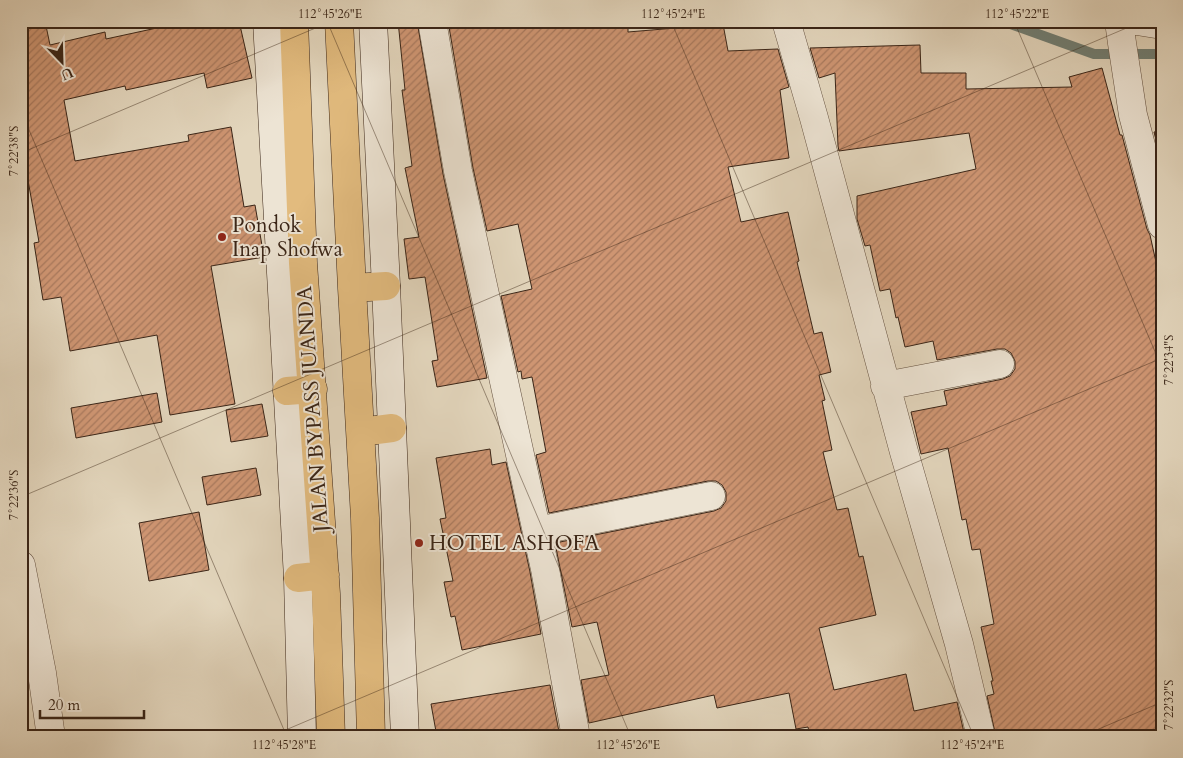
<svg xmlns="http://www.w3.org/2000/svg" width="1183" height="758" viewBox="0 0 1183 758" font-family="Cardo,serif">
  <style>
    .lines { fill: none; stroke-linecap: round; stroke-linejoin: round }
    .stream { stroke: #717e73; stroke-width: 10 }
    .building { fill: url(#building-hatch); stroke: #3a2517 }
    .street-casing { stroke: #645140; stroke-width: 29 }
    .secondary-casing { stroke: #3a2517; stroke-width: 29 }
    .highway-casing { stroke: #3a2517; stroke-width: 29 }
    .street { stroke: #ede4d4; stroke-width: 28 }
    .secondary { stroke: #ede4d4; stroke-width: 28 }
    .highway { stroke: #e2bb7e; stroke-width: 28 }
    .ticks { fill: none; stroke: #3a2517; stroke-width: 1; stroke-opacity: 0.45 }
    .poi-dot { fill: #8f2418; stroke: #ede4d4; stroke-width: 2 }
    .labels { text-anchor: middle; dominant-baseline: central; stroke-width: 4; stroke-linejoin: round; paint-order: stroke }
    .poi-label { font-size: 21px; fill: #3a2517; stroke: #ede4d4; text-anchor: start }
    .street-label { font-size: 21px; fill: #3a2517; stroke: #ede4d4 }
    .neatline { fill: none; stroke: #3a2517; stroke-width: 2 }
    .ticks-label { font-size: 12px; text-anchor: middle; fill: #3a2517 }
  </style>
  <defs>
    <pattern id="building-hatch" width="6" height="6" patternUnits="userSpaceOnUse" patternTransform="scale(1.25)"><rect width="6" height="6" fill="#ce9572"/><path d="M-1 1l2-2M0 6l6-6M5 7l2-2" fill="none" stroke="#a8795d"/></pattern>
  </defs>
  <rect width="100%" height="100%" fill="#e3d6bd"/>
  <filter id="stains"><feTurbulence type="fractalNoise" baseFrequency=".004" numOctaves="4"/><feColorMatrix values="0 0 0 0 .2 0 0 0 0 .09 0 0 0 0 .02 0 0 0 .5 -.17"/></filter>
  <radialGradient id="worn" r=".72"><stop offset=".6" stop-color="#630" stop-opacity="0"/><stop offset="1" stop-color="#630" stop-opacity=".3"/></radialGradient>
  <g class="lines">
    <path class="stream" d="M1002 21 1094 54H1162"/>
  </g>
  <path class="building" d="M21 21H45L50 45 105 32 106 39 189 21H239L252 78 207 88 204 73 126 90 125 86 64 100 75 161 189 141 188 135 231 127 244 207 255 205 264 257 211 266 235 404 170 415 157 335 70 351 61 297 43 300 34 243 39 242 21 141Z
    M398 21H417L443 174 487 378 437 387 432 361 438 360 425 277 409 279 404 239 419 237 405 168 412 166 402 90H405Z
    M448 21H628V32L723 24 728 51 778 49 789 87 780 90 789 158 728 167 741 222 788 212 799 261 797 262 814 334 822 332 831 372 819 375 825 400 822 401 832 450 823 452 837 510 848 508 859 557 863 556 876 615 819 628 834 690 906 674 914 711 957 702 965 737H810L808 727 796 729 789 693 717 708 714 695 589 723 581 680 609 675 597 622 572 627 555 543 714 511 721 508 726 501V492L722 485 716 481H708L549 513 536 455 546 452 532 377 522 379 521 371 518 372 501 296 532 289 518 224 487 231 473 168Z
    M920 45 921 73H966V89L1072 87 1069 77 1102 68 1120 135H1122L1147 229 1150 235 1162 289V737H996L987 696 994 694 991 681H993L981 627 994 624 980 549 972 550 966 519 962 520 948 448 921 454 911 412 947 405 944 391 1003 379 1010 376 1015 369V361L1011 353 1005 349H997L937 360 933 341 905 347 898 317 896 318 890 289 880 291 870 245 865 246 857 219V196L976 169 969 133 839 151 838 146 835 73 819 78 810 48Z
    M1162 131V163L1154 132Z
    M157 393 162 422 76 438 71 408Z
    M262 404 268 436 231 442 226 410Z
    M490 449 492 465 506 462 530 572 541 634 462 650 455 616 451 617 444 582 453 581 440 519 446 518 436 458Z
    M256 468 261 495 207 505 202 477Z
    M199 512 209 570 149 581 139 523Z
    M550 685 560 737H437L431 704Z"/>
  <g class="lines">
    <g class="street-casing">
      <path id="street" d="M432 21 458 171 545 569 576 737
        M786 21 814 118 904 452 959 644 981 737
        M1119 21 1122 43 1133 115 1162 225
        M1137 21 1162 25
        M885 386 1000 364
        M537 531 711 496
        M21 565 42 673 51 737"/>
    </g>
    <g class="secondary-casing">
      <path id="secondary" d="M267 21 298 578 302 737
        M373 21 386 286 405 737"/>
    </g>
    <g class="highway-casing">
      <path id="highway" d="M294 21 303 263 326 594 331 737
        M339 21 352 288 365 518 371 737
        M352 288 386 286
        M287 391 313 389
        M361 432 392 428
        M298 578 325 575"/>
    </g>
    <use href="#street" class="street"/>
    <use href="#secondary" class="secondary"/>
    <use href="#highway" class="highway"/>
  </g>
  <path class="ticks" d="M327 21 631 737M671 21 974 737M1014 21 1162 368M21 111 287 737M21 153 332 21M21 497 1143 21M269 737 1162 358M1080 737 1162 702"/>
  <g class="poi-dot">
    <circle cx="222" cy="237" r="5"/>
    <circle cx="419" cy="543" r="5"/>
  </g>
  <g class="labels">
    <g class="poi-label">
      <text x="232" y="225">Pondok<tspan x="232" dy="24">Inap Shofwa</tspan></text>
      <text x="429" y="543">HOTEL ASHOFA</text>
    </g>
    <g class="street-label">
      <text transform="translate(313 409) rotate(-94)">JALAN BYPASS JUANDA</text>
    </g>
  </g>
  <rect width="1183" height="758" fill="none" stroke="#e3d6bd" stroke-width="55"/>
  <g transform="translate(62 62) rotate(157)" stroke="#ede4d4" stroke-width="4" paint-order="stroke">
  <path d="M0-4L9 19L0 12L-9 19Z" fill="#3a2517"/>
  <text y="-8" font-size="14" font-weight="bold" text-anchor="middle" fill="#3a2517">U</text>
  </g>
  <path d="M40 710v8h104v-8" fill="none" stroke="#3a2517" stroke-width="2.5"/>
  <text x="48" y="710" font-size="15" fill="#3a2517" stroke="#ede4d4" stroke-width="4" paint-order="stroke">20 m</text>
  <rect x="28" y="28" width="1128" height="702" class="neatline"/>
  <g class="ticks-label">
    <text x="330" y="18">112°45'26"E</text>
    <text x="673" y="18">112°45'24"E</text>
    <text x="1017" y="18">112°45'22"E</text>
    <text transform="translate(14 151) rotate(-90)" y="4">7°22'38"S</text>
    <text transform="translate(1169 360) rotate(-90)" y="4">7°22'34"S</text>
    <text transform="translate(14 495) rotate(-90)" y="4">7°22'36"S</text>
    <text transform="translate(1169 705) rotate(-90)" y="4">7°22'32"S</text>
    <text x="284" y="749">112°45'28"E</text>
    <text x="628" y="749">112°45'26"E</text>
    <text x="972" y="749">112°45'24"E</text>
  </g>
  <rect width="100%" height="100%" filter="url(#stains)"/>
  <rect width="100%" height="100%" fill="url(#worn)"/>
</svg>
